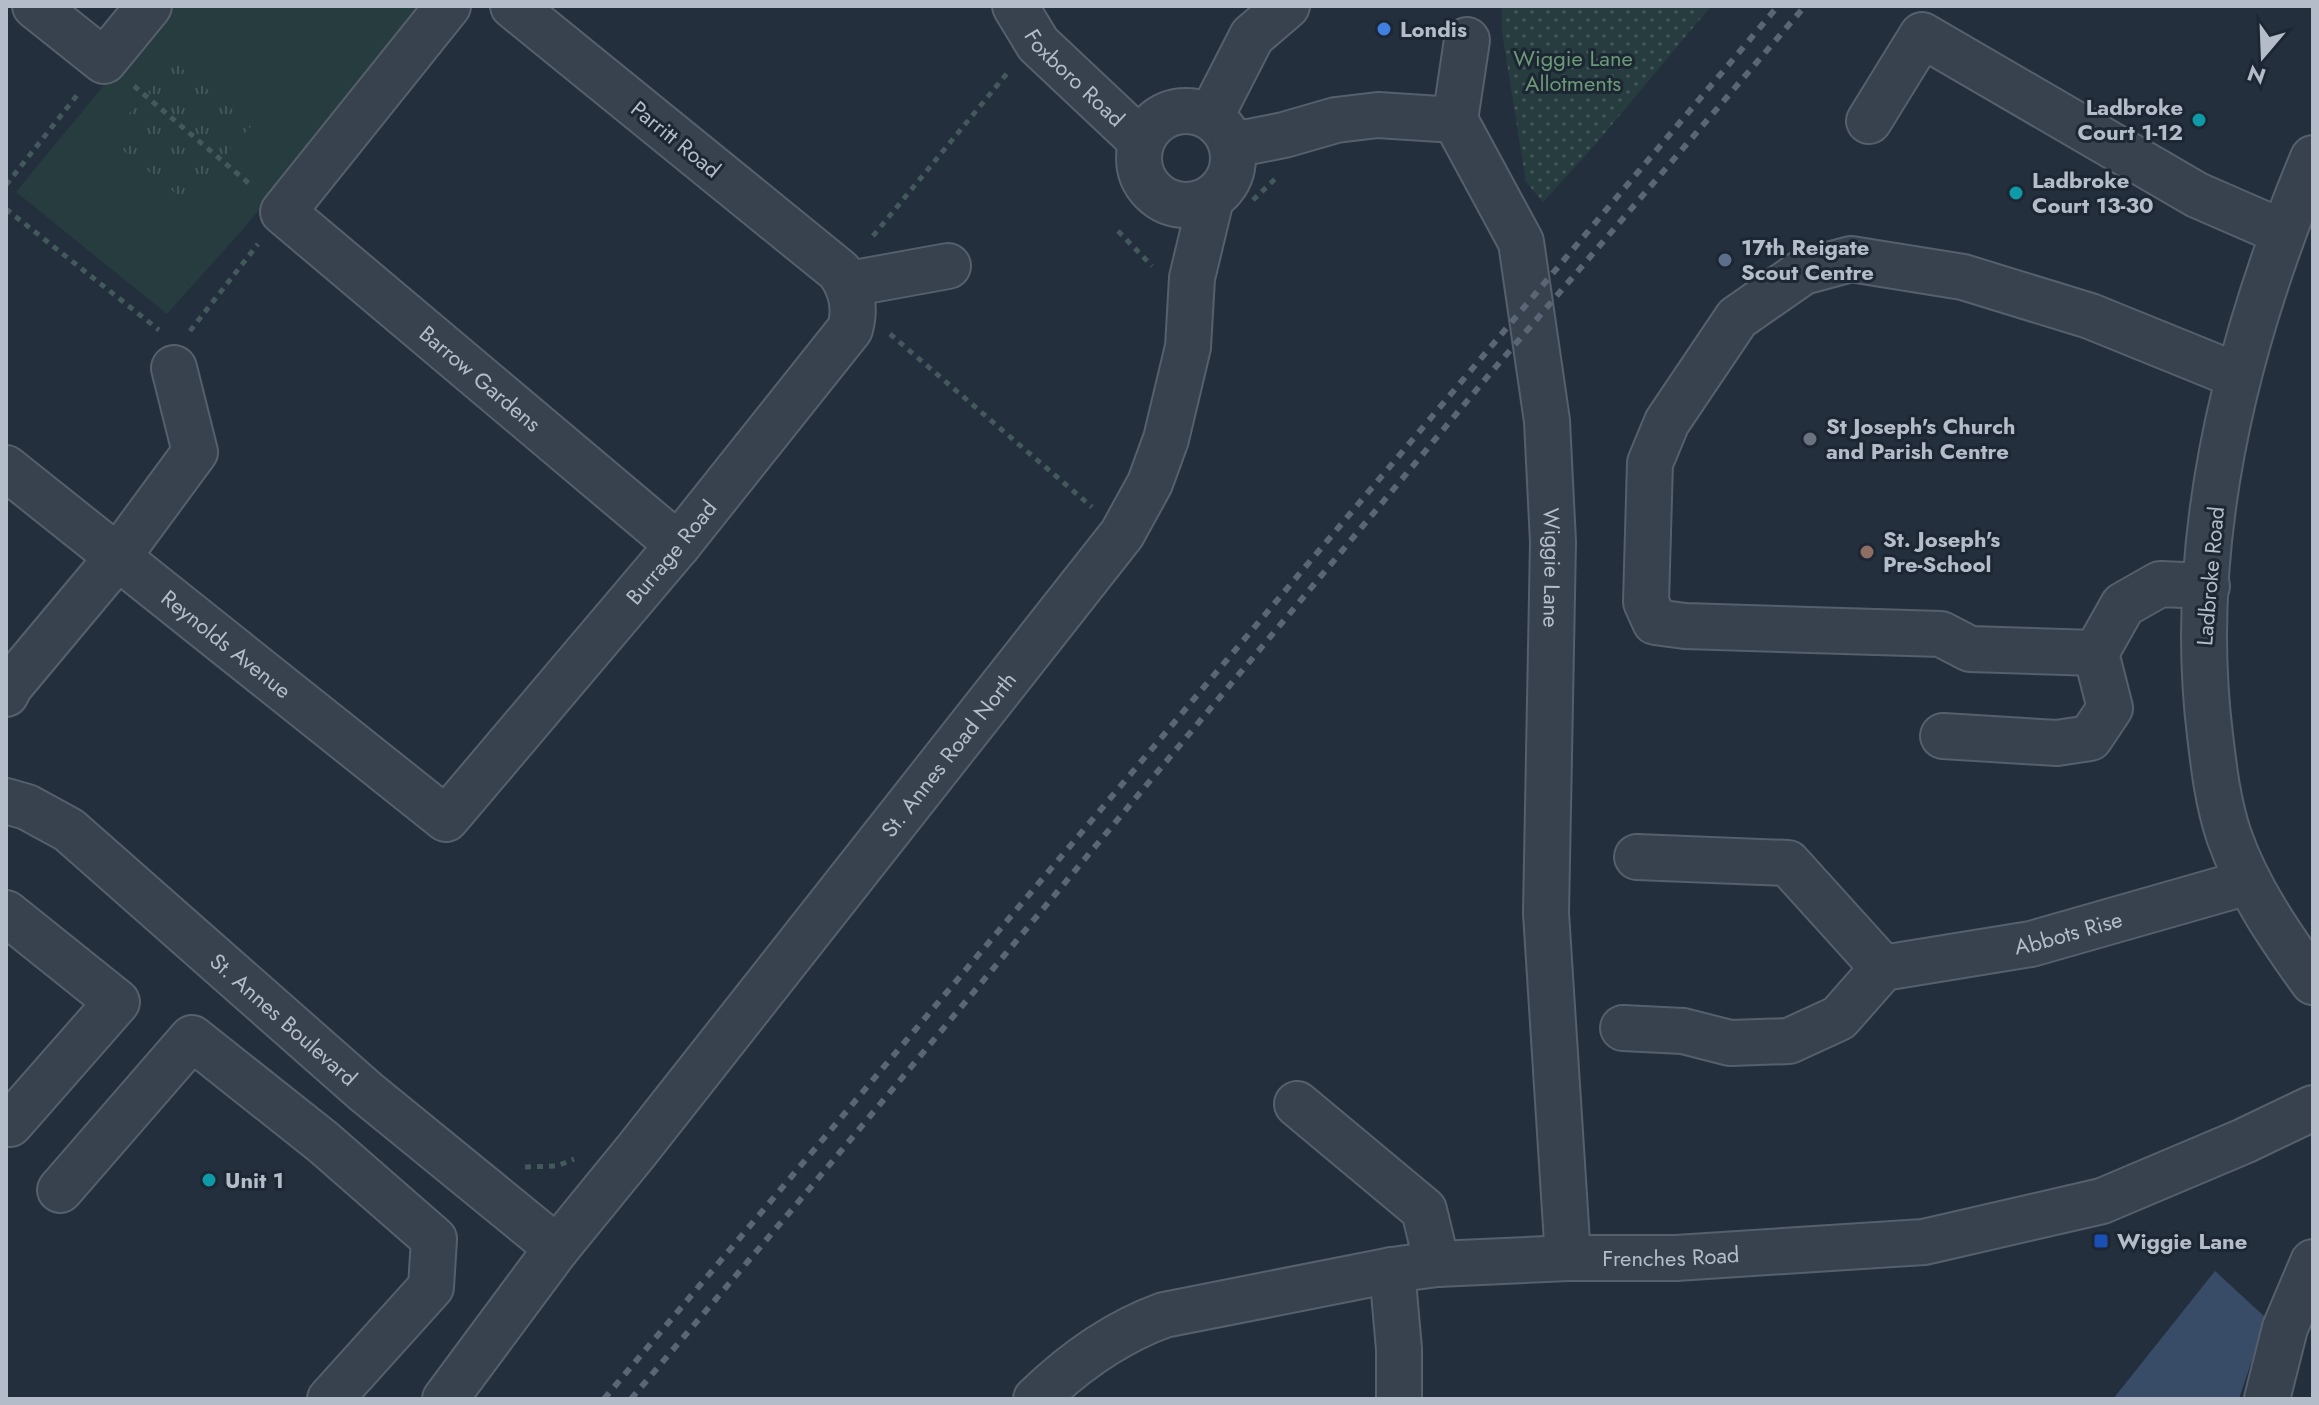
<svg xmlns="http://www.w3.org/2000/svg" width="2319" height="1405" viewBox="0 0 2319 1405" font-family="Jost,sans-serif">
  <style>
    .grass { fill: #263c3f }
    .park { fill: url(#park-tufts) }
    .garden { fill: url(#garden-dots) }
    .water { fill: #394c67 }
    .lines { fill: none; stroke-linecap: round; stroke-linejoin: round }
    .minor-casing { stroke: #565f6c; stroke-width: 48 }
    .path { stroke: #44595c; stroke-width: 5; stroke-dasharray: 6 6; stroke-linecap: butt }
    .minor { stroke: #38414e; stroke-width: 44 }
    .rail { stroke: #5a6575; stroke-width: 6; stroke-dasharray: 8 8; stroke-linecap: butt }
    .shop-dot { fill: #3f7fe0; stroke: #1d2633; stroke-width: 3 }
    .culture-dot { fill: #0f9aa8; stroke: #1d2633; stroke-width: 3 }
    .service-dot { fill: #5c6f8a; stroke: #1d2633; stroke-width: 3 }
    .worship-dot { fill: #6b7280; stroke: #1d2633; stroke-width: 3 }
    .education-dot { fill: #8d6e63; stroke: #1d2633; stroke-width: 3 }
    .transit-dot { fill: #1a4fb4; stroke: #1d2633; stroke-width: 3 }
    .labels { text-anchor: middle; dominant-baseline: central; stroke-width: 6; stroke-linejoin: round; paint-order: stroke }
    .poi-label { font-size: 22px; font-weight: bold; fill: #b4bcc9; stroke: #1d2633; text-anchor: start }
    .park-label { font-size: 22px; fill: #6b9a76; stroke: #1d2633 }
    .street-label { font-size: 22px; fill: #b4bcc9; stroke: #1d2633 }
  </style>
  <defs>
    <pattern id="park-tufts" width="24" height="20" patternUnits="userSpaceOnUse" patternTransform="scale(2)"><rect width="24" height="20" fill="#263c3f"/><path d="M3 7l-1-3M5 7V3M7 7l1-3M15 17l-1-3M17 17v-4M19 17l1-3" fill="none" stroke="#435659"/></pattern>
    <pattern id="garden-dots" width="8" height="8" patternUnits="userSpaceOnUse" patternTransform="scale(2)"><rect width="8" height="8" fill="#263c3f"/><path d="M2 2h.1M6 6h.1" fill="none" stroke="#435659" stroke-width="1.8" stroke-linecap="round"/></pattern>
  </defs>
  <rect width="100%" height="100%" fill="#242f3e"/>
  <path class="grass" d="M169 6H429L244 228 167 314 16 192Z"/>
  <path class="park" d="M174 62 252 125 185 201 108 138Z"/>
  <path class="garden" d="M1502 6H1711L1594 146 1543 202 1526 182 1502 32Z"/>
  <path class="water" d="M2215 1271 2266 1318 2239 1399H2113Z"/>
  <g class="lines">
    <g class="minor-casing">
      <g id="minor">
        <path d="M35 6 104 61 149 6"/>
        <path id="s1" d="M448 6 283 212 678 545"/>
        <path id="s2" d="M1015 6 1038 44 1141 141"/>
        <circle cx="1186" cy="158" r="47"/>
        <path d="M1211 116 1252 36 1287 6"/>
        <path d="M1455 120 1467 40"/>
        <path d="M1869 121 1922 35 2197 195 2282 232"/>
        <path id="s3" d="M1233 145 1284 135 1336 120 1378 115 1455 120 1521 242 1547 421 1553 542 1546 913 1568 1258"/>
        <path d="M2313 158C2238 337 2186 540 2210 735 2214 769 2218 803 2229 836 2248 890 2280 936 2313 982"/>
        <path d="M849 284 948 266"/>
        <path id="s4" d="M6 468 446 819 678 545 850 329C856 308 852 289 839 271L513 6"/>
        <path d="M2096 653 1970 649 1941 634 1685 626 1655 622 1646 602 1650 463 1667 422 1737 318 1803 272 1851 259 1963 277 2090 316 2238 376"/>
        <path d="M6 694 10 686 117 558 195 452 174 368"/>
        <path d="M1943 736 2057 743 2090 738 2110 708 2096 653 2123 605 2160 584 2207 586"/>
        <path id="s5" d="M6 801 27 807 69 830 366 1092 557 1248"/>
        <path d="M1637 857 1788 863 1883 968"/>
        <path d="M6 913 117 1002 10 1124"/>
        <path id="s6" d="M1623 1028 1683 1031 1730 1043 1789 1041 1839 1018 1883 968 2031 944 2248 882"/>
        <path d="M1297 1104 1424 1210 1437 1264"/>
        <path d="M60 1190 192 1038 323 1142 434 1239 431 1287 330 1399"/>
        <path d="M1392 1270 1399 1349V1399"/>
        <path id="s7" d="M445 1399 557 1248 637 1150 1122 534 1150 483 1166 439 1188 347 1192 278 1211 199"/>
        <path id="s8" d="M1036 1399C1072 1364 1117 1332 1164 1315L1392 1270 1437 1264 1568 1258H1676L1924 1242 2102 1201 2244 1141 2313 1108"/>
        <path d="M2267 1399 2285 1328 2313 1262"/>
      </g>
    </g>
    <path class="path" d="M134 86 252 186
      M6 185 78 94
      M1253 200 1275 179
      M6 209 159 330
      M1118 231 1152 266
      M873 236 1009 71
      M190 331 258 244
      M890 334 1092 507
      M525 1167 557 1166 574 1159"/>
    <use href="#minor" class="minor"/>
    <path class="rail" d="M604 1399 1778 6
      M631 1399 795 1206 1488 376 1805 6"/>
  </g>
  <circle class="shop-dot" cx="1384" cy="29" r="8"/>
  <g class="culture-dot">
    <circle cx="2199" cy="120" r="8"/>
    <circle cx="2016" cy="193" r="8"/>
    <circle cx="209" cy="1180" r="8"/>
  </g>
  <circle class="service-dot" cx="1725" cy="260" r="8"/>
  <circle class="worship-dot" cx="1810" cy="439" r="8"/>
  <circle class="education-dot" cx="1867" cy="552" r="8"/>
  <rect class="transit-dot" x="2093" y="1233" width="16" height="16" rx="4"/>
  <g class="labels">
    <g class="poi-label">
      <text x="1400" y="29">Londis</text>
      <text x="2183" y="107" text-anchor="end">Ladbroke<tspan x="2183" dy="25">Court 1-12</tspan></text>
      <text x="2032" y="180">Ladbroke<tspan x="2032" dy="25">Court 13-30</tspan></text>
      <text x="1741" y="247">17th Reigate<tspan x="1741" dy="25">Scout Centre</tspan></text>
      <text x="1826" y="426">St Joseph's Church<tspan x="1826" dy="25">and Parish Centre</tspan></text>
      <text x="1883" y="539">St. Joseph's<tspan x="1883" dy="25">Pre-School</tspan></text>
      <text x="225" y="1180">Unit 1</text>
      <text x="2117" y="1241">Wiggie Lane</text>
    </g>
    <g class="park-label">
      <text x="1573" y="58">Wiggie Lane<tspan x="1573" dy="25">Allotments</tspan></text>
    </g>
    <g class="street-label">
      <text stroke="none"><textPath href="#s2" startOffset="94">Foxboro Road</textPath></text>
      <text transform="translate(676 139) rotate(39)">Parritt Road</text>
      <text stroke="none"><textPath href="#s1" startOffset="522">Barrow Gardens</textPath></text>
      <text stroke="none"><textPath href="#s4" startOffset="912">Burrage Road</textPath></text>
      <text stroke="none"><textPath href="#s3" startOffset="692">Wiggie Lane</textPath></text>
      <text transform="translate(2210 576) rotate(-85)">Ladbroke Road</text>
      <text stroke="none"><textPath href="#s4" startOffset="282">Reynolds Avenue</textPath></text>
      <text stroke="none"><textPath href="#s7" startOffset="818">St. Annes Road North</textPath></text>
      <text stroke="none"><textPath href="#s6" startOffset="478">Abbots Rise</textPath></text>
      <text stroke="none"><textPath href="#s5" startOffset="356">St. Annes Boulevard</textPath></text>
      <text stroke="none"><textPath href="#s8" startOffset="666">Frenches Road</textPath></text>
    </g>
  </g>
  <rect width="2319" height="1405" fill="none" stroke="#b4bcc9" stroke-width="16"/>
  <g transform="translate(2263 56) rotate(199)" stroke="#1d2633" stroke-width="6" paint-order="stroke">
  <path d="M0-6L14 30L0 20L-14 30Z" fill="#b4bcc9"/>
  <text y="-12" font-size="22" font-weight="bold" text-anchor="middle" fill="#b4bcc9">N</text>
  </g>
</svg>
